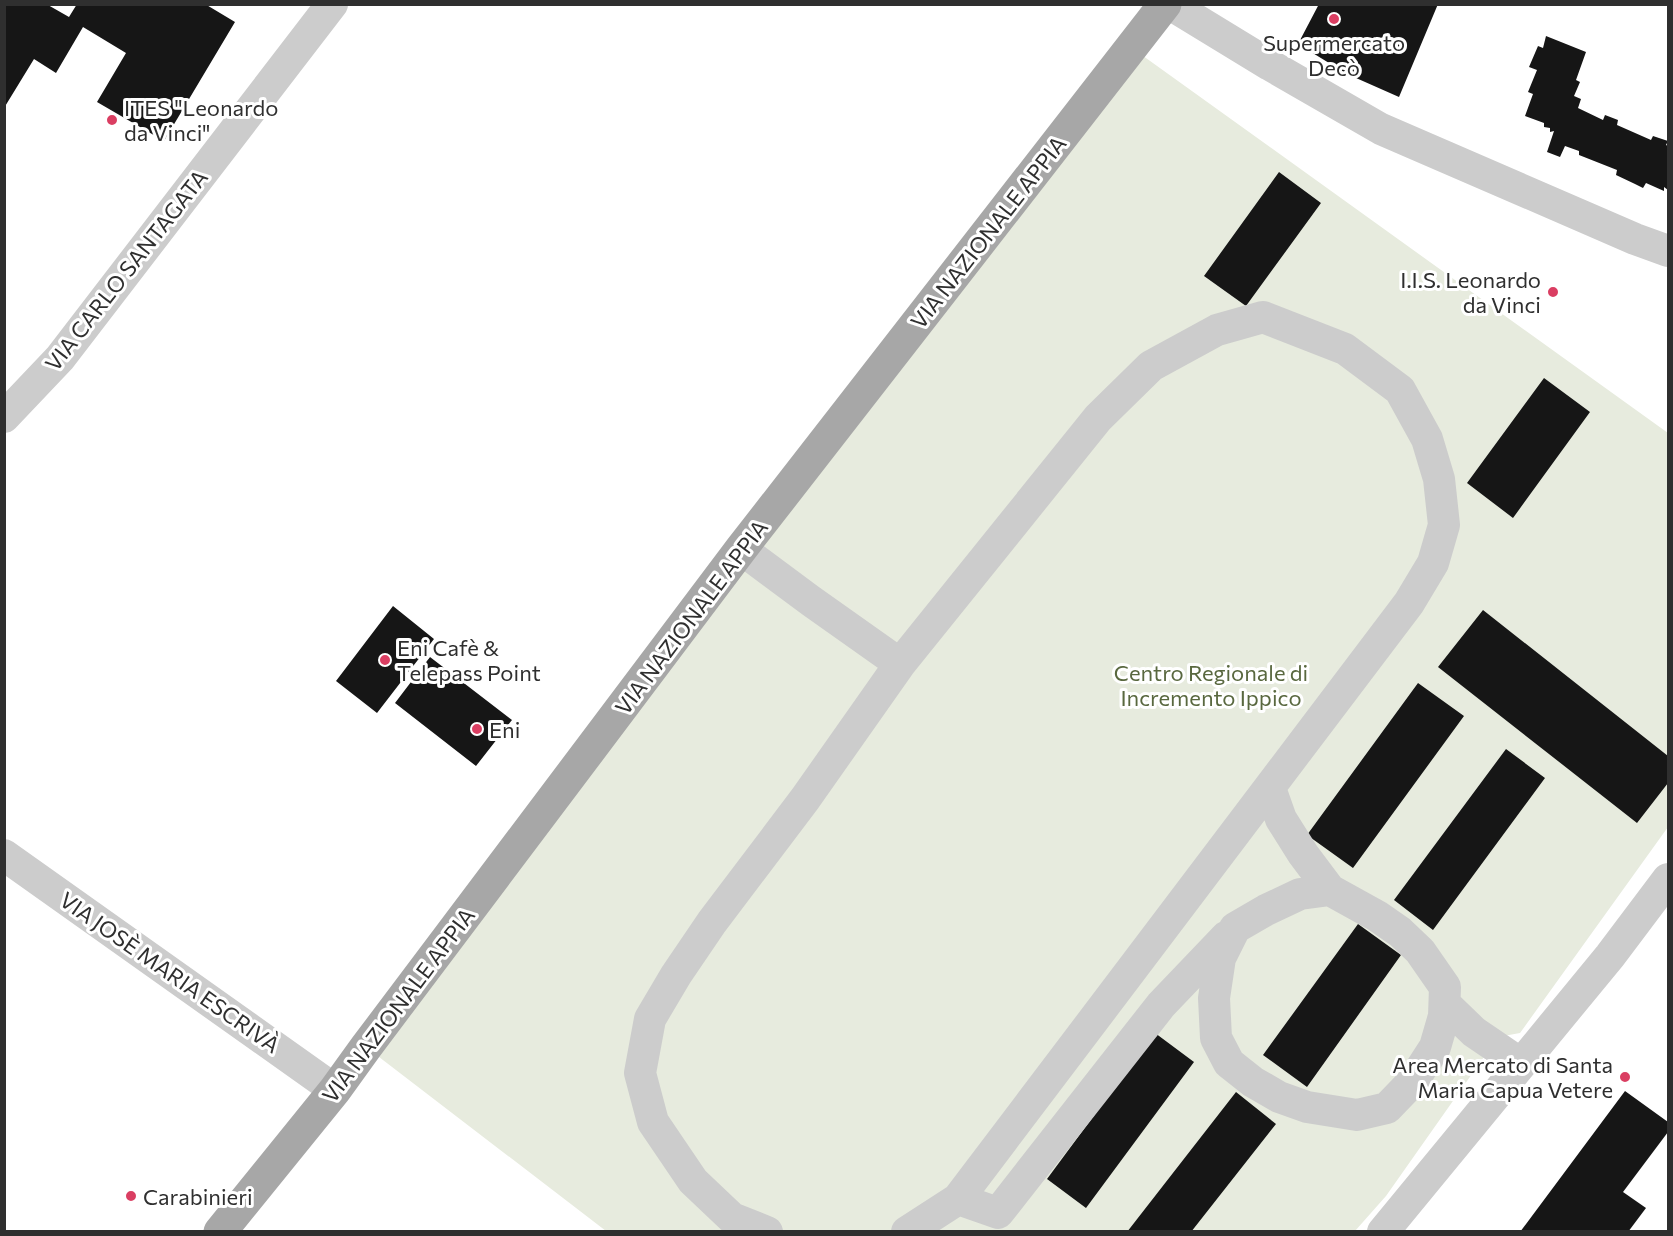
<svg xmlns="http://www.w3.org/2000/svg" width="1673" height="1236" viewBox="0 0 1673 1236" font-family="Commissioner,sans-serif">
  <style>
    .green { fill: #e7ebde }
    .building { fill: #161616 }
    .lines { fill: none; stroke-linecap: round; stroke-linejoin: round }
    .minor { stroke: #ccc; stroke-width: 32 }
    .major { stroke: #a7a7a7; stroke-width: 33 }
    .poi-dot { fill: #da3e62; stroke: #fff; stroke-width: 2 }
    .labels { text-anchor: middle; dominant-baseline: central; stroke-width: 6; stroke-linejoin: round; paint-order: stroke }
    .poi-label { font-size: 22px; fill: #2f2f2f; stroke: #fff; text-anchor: start }
    .street-label { font-size: 22px; fill: #2f2f2f; stroke: #fff }
    .park-label { font-size: 22px; fill: #59683f; stroke: #fff }
  </style>
  <rect width="100%" height="100%" fill="#fff"/>
  <path class="green" d="M1132 48 1668 433V827L1520 1033 1498 1037 1386 1196 1355 1231H606L366 1047Z"/>
  <path class="building" d="M77 4H205L235 22 164 141 97 102 126 53 83 27 56 73 34 59 4 108V5H48L69 17Z
    M1319 4H1438L1399 97 1347 74 1298 44Z
    M1546 36 1586 52 1576 80 1580 82 1574 96 1581 99 1578 108 1603 120 1605 115 1618 120 1617 125 1651 140 1653 136 1668 141 1666 145 1668 146V190L1664 187V191L1646 183 1643 188 1635 184 1616 175 1617 170 1579 155V151L1565 146 1560 157 1547 152 1554 131 1550 132V128L1544 127V123L1525 116 1533 94 1528 92 1537 70 1529 67 1538 46 1543 48Z
    M1279 172 1321 203 1246 306 1204 276Z
    M1544 378 1590 412 1513 518 1467 483Z
    M393 606 434 639 377 713 336 681Z
    M1483 610 1668 756V783L1637 823 1438 667Z
    M430 657 512 720 476 766 395 703Z
    M1418 683 1464 716 1353 868 1307 835Z
    M1506 749 1545 778 1433 930 1394 900Z
    M1358 924 1401 955 1307 1087 1263 1055Z
    M1155 1033 1194 1062 1086 1208 1047 1179Z
    M1625 1091 1668 1122V1132L1623 1192 1646 1208 1628 1232H1520Z
    M1236 1092 1276 1124 1191 1232H1127Z"/>
  <g class="lines">
    <path class="minor" d="M1170 4 1270 65 1381 129 1635 239 1668 251
      M4 417 60 358 332 4
      M741 549 811 601 900 664
      M1270 788 1281 819 1303 854 1330 890
      M4 855 335 1090
      M1330 890 1377 916 1400 932 1420 951 1445 987 1444 1016 1435 1047 1413 1081 1387 1108 1357 1115 1307 1107 1279 1097 1253 1082 1229 1063 1216 1038 1214 998 1220 958 1235 928 1266 910 1300 894Z
      M1445 1004 1474 1032 1521 1064
      M958 1199 998 1213 1161 1005 1226 937
      M767 1232 732 1218 693 1181 653 1122 640 1073 650 1019 676 975 712 922 805 799 900 664 1098 418 1151 366 1217 330 1263 317 1345 349 1400 390 1427 439 1439 479 1444 525 1433 563 1409 603 958 1199 907 1232
      M1383 1232 1610 956 1668 879"/>
    <path class="major" d="M220 1232 335 1090 366 1047 741 549 1165 4"/>
  </g>
  <g class="poi-dot">
    <circle cx="1334" cy="19" r="6"/>
    <circle cx="112" cy="120" r="6"/>
    <circle cx="1553" cy="292" r="6"/>
    <circle cx="385" cy="660" r="6"/>
    <circle cx="477" cy="729" r="6"/>
    <circle cx="1625" cy="1077" r="6"/>
    <circle cx="131" cy="1196" r="6"/>
  </g>
  <g class="labels">
    <g class="poi-label">
      <text x="1334" y="42" text-anchor="middle">Supermercato<tspan x="1334" dy="25">Decò</tspan></text>
      <text x="124" y="107">ITES "Leonardo<tspan x="124" dy="25">da Vinci"</tspan></text>
      <text x="1541" y="279" text-anchor="end">I.I.S. Leonardo<tspan x="1541" dy="25">da Vinci</tspan></text>
      <text x="397" y="647">Eni Cafè &amp;<tspan x="397" dy="25">Telepass Point</tspan></text>
      <text x="489" y="729">Eni</text>
      <text x="1613" y="1064" text-anchor="end">Area Mercato di Santa<tspan x="1613" dy="25">Maria Capua Vetere</tspan></text>
      <text x="143" y="1196">Carabinieri</text>
    </g>
    <g class="street-label">
      <text transform="translate(988 232) rotate(-52)">VIA NAZIONALE APPIA</text>
      <text transform="translate(126 270) rotate(-52)">VIA CARLO SANTAGATA</text>
      <text transform="translate(691 617) rotate(-53)">VIA NAZIONALE APPIA</text>
      <text transform="translate(170 972) rotate(35)">VIA JOSÈ MARIA ESCRIVÀ</text>
      <text transform="translate(398 1005) rotate(-53)">VIA NAZIONALE APPIA</text>
    </g>
    <g class="park-label">
      <text x="1211" y="672">Centro Regionale di<tspan x="1211" dy="25">Incremento Ippico</tspan></text>
    </g>
  </g>
  <rect width="1673" height="1236" fill="none" stroke="#2f2f2f" stroke-width="12"/>
</svg>
